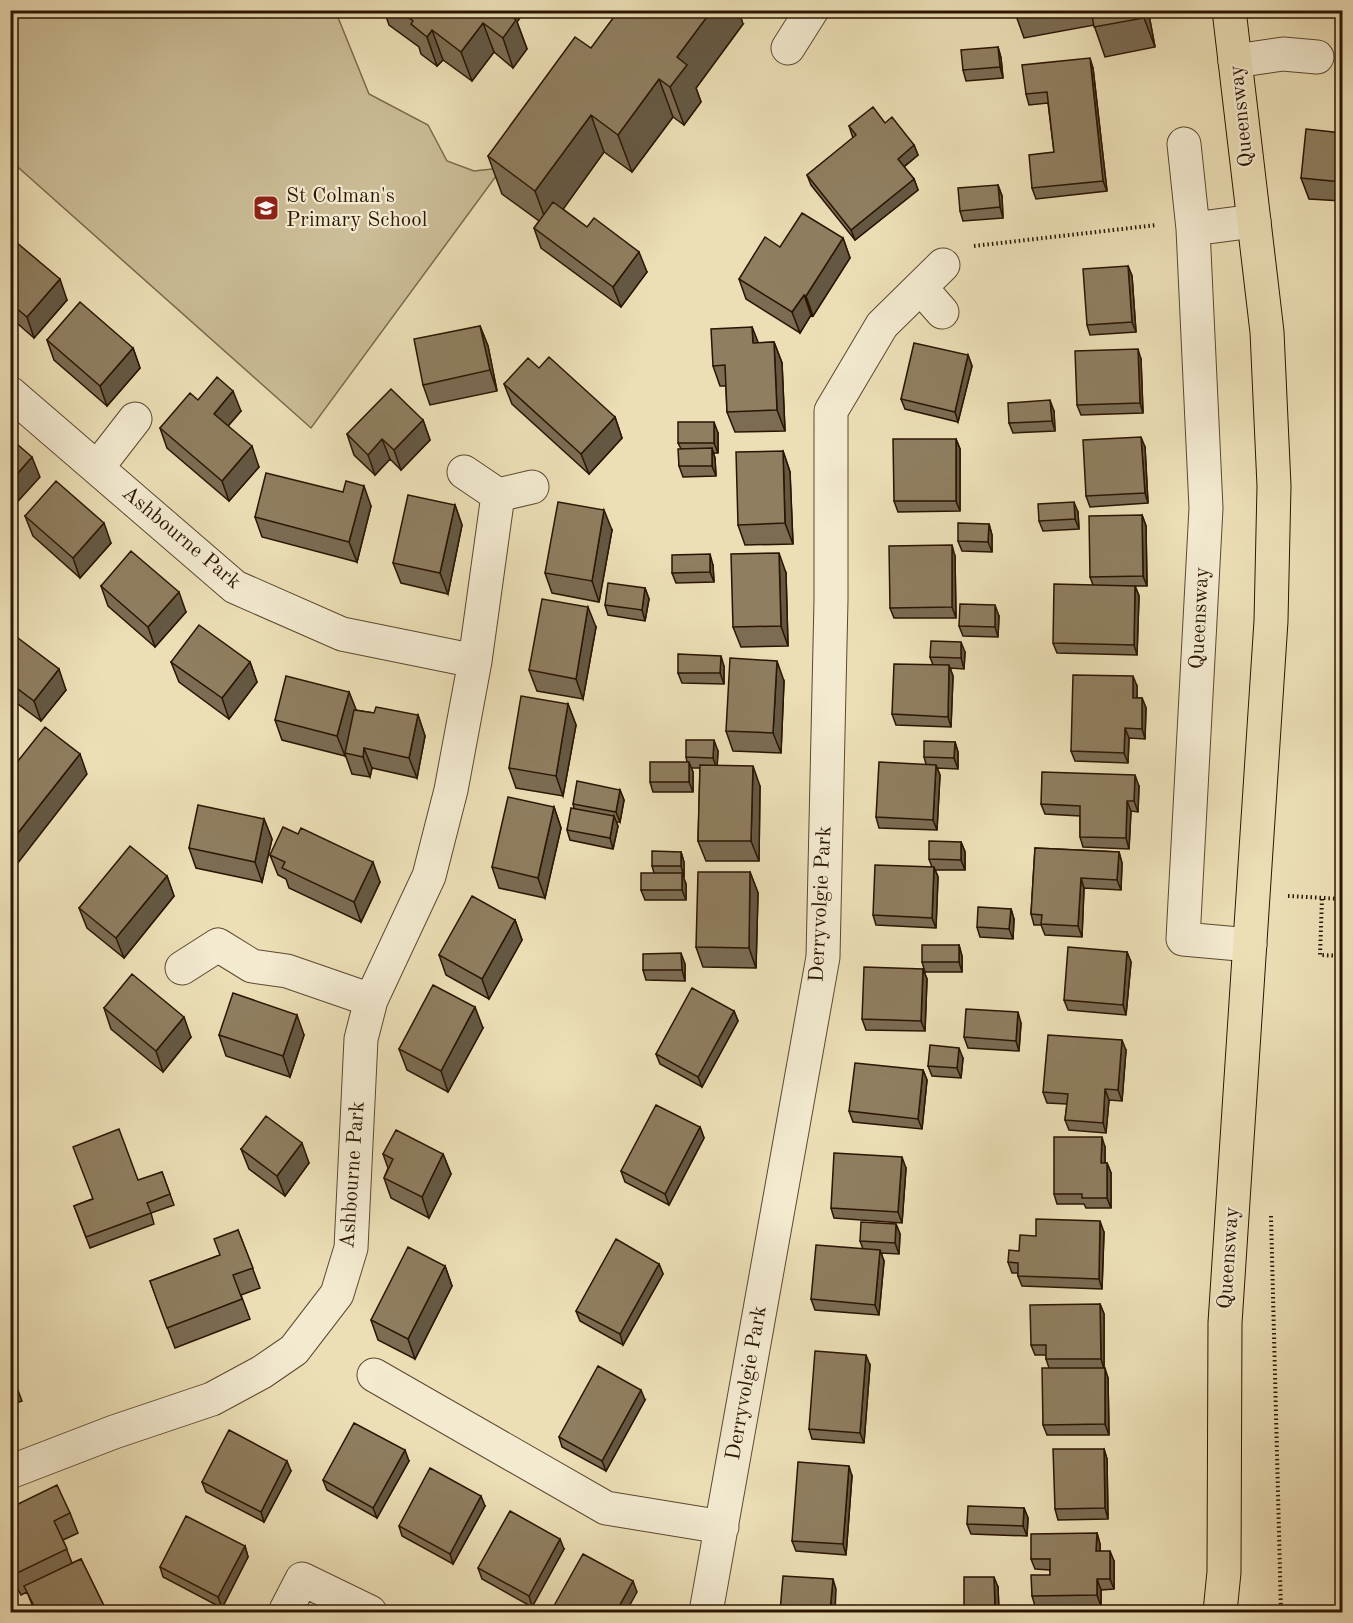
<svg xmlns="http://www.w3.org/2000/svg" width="1353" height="1623" viewBox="0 0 1353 1623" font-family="'Old Standard TT',serif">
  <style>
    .grass { fill: #cbbd97; stroke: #7b694c; stroke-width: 1.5 }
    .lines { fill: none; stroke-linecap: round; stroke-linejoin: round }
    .minor-casing { stroke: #5b482f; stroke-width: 35 }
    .highway-casing { stroke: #2b1502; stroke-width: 35 }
    .path { stroke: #2b1502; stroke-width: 4; stroke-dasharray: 1.5 3; stroke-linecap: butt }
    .minor { stroke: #f3ead0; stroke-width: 33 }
    .highway { stroke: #ecdfb6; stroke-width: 33 }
    .wall { fill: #7b6c53; stroke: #2b1502; stroke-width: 1.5 }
    .shaded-wall { fill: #645843; stroke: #2b1502; stroke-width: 1.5 }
    .building { fill: #8f7e60; stroke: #2b1502; stroke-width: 1.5 }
    .labels { text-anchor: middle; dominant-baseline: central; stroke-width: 4.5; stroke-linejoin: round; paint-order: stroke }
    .street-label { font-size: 21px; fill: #2b1502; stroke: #f3ead0 }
    .poi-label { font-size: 21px; fill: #2b1502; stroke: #f3ead0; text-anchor: start }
  </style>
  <rect width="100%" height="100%" fill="#ecdfb6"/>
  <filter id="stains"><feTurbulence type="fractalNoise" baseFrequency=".00333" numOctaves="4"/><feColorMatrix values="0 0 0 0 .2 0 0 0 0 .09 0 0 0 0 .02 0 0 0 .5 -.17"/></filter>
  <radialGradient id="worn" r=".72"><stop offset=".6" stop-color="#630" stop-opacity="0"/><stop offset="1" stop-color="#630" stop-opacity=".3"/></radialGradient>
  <path class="grass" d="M208 10 212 13 335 10 369 94 428 125 447 161 474 171 502 168 311 428 11 161V11Z"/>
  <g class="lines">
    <g class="minor-casing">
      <path id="minor" d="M788 48 812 10
        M1235 61 1283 54 1317 57
        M1184 144 1193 229 1206 508 1183 939 1250 945
        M1193 229 1254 221
        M921 288 942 312
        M10 393 235 587 342 634 475 661
        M97 468 135 419
        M464 472 498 495 532 487
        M182 968 218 945 252 966 287 971 371 1000
        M374 1375 606 1508 722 1527
        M10 1472 114 1432 212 1399 262 1372 294 1350 337 1294 351 1248 361 1039 371 1000 429 876 451 790 475 661 498 495
        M286 1610 302 1579 370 1612
        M706 1612 823 957 831 600V411L882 325 943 265"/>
    </g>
    <g class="highway-casing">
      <path id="highway" d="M1220 1612 1224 1572 1225 1323 1271 621 1274 486 1267 332 1229 10"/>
    </g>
    <path class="path" d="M974 246 1157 225
      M1288 896 1341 899
      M1322 899 1320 955 1342 956
      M1271 1216 1281 1612"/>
    <use href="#minor" class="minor"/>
    <use href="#highway" class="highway"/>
  </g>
  <path class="wall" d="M384 10H525L517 22 527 49 513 68 494 52 472 81 443 60 437 66 421 54 419 47 389 25Z
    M1014 10H1148L1155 47 1105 57 1094 25 1024 38Z
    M743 24 696 88 701 102 684 125 673 117 632 172 604 152 563 209 647 272 621 307 541 248 534 228 539 221 502 194 488 156 591 48Z
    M998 47 1001 58 1003 78 966 81 963 70Z
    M1093 68 1107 191 1036 199 1032 188 1054 152 1048 103 1029 105 1026 94Z
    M885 123 914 145 918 155 904 167 914 179 918 190 855 240 811 185 807 175 853 138 849 126Z
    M1342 133V201L1309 199 1301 178Z
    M998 185 1002 196 1003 218 963 221 960 211Z
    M10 237 67 300 34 338 10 317Z
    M843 238 850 258 813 316 811 315 800 333 746 299 739 279Z
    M1128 266 1132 276 1136 332 1090 335 1087 325Z
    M480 326 488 346 497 391 430 405 423 385Z
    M752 327 758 343 774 342 782 363 785 431 735 432 727 412 726 386H720L713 366Z
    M47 340 133 348 140 368 107 406 54 360Z
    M968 355 972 366 958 422 905 409 901 399Z
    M1141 359 1143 413 1081 415 1077 405Z
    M539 368 615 417 622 438 589 474 512 404 504 384Z
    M198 400 241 411 228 426 259 467 229 501 167 448 160 428Z
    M1054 411 1055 431 1013 433 1009 423Z
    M423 420 430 440 401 470 390 459 375 475 354 455 347 434Z
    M718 433V453H713L715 458 716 476 683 477 679 466 681 449 678 443Z
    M956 439 960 449V511L898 512 894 501Z
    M1145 447 1148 503 1090 507 1086 496Z
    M783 451 790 472 793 544 745 545 738 525Z
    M455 505 462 525 448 594 401 583 393 563Z
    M371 506 357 562 262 537 255 517Z
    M1078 512 1079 529 1043 531 1039 521Z
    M1142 515 1146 526 1147 586H1135L1139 596 1137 655 1057 653 1053 643 1093 585 1090 577Z
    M25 516 111 543 80 578 33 536Z
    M989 524 992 535V552L962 551 958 541Z
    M612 530 599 602 552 593 545 573Z
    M955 556 956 618H894L890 608Z
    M713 565 714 582 676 583 672 573Z
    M786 573 788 646 741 647 733 627Z
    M101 586 186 612 155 647 108 606Z
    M645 588 649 599 645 621 608 615 605 605Z
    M999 616 998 637 963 636 959 626Z
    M596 627 583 699 537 691 529 670Z
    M10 632 66 690 41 721 10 698Z
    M965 652 964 669 950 668 953 676 951 727 896 725 892 714 933 665 930 657Z
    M171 662H250L257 682 229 719 179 682Z
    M724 666V684L682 683 678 673Z
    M784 681 781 753 733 751 726 731Z
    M1137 686V698H1142L1146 708 1145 739 1129 738 1128 763 1075 761 1071 751Z
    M349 692 356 710 374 713 418 715 425 736 417 778 372 768 370 777 352 774 345 754V756L282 740 275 720Z
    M568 704 576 725 563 796 516 788 509 768Z
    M955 742 958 752V769L937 768 940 775 937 830 879 828 876 817 926 764 924 757Z
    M718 751 717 766 760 786 759 861H706L698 841 700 768H691L693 772V792H653L650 782 687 762 686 757Z
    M1139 786 1138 812 1131 811 1129 849 1083 847 1080 837V816L1045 814 1041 804Z
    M620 790 624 800 620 822H616L618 826 613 849 570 840 567 830 574 808 573 804Z
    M554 807 561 828 545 898 499 888 492 867Z
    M264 819 272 839 262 882 196 868 189 848Z
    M961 842 965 852V870H935L938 877 936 928 876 925 873 915 932 867 929 859Z
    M1035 848 1119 852 1122 863 1121 890 1084 888 1082 937 1045 935 1041 925H1034L1031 914Z
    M681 852 684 862V877H683L686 884V900H645L641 890 654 873 652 866Z
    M270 855 380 882 361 922 289 888 286 879 278 875Z
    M750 872 758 893 756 968 703 967 696 947Z
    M167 876 174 896 124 958 87 928 79 908Z
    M1011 909 1014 919 1013 939 980 937 977 927Z
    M515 920 522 940 489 999 446 975 439 955Z
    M959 945 962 956V972H925L922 962Z
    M1127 952 1131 962 1126 1015 1068 1010 1064 1000Z
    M685 964V981L646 980 643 970Z
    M923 969 927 979 925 1031 866 1030 862 1019Z
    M104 1008 191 1037 163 1072 111 1029Z
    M734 1011 738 1021 702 1087 660 1064 656 1054Z
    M1021 1023 1019 1051 968 1048 964 1037Z
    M483 1028 448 1092 407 1070 399 1049Z
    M219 1035H304L290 1077 226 1056Z
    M1126 1050 1122 1101 1109 1100 1106 1133 1069 1130 1065 1120 1067 1104 1047 1103 1043 1092Z
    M963 1058 961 1078 932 1076 928 1066Z
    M923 1070 927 1080 922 1129 853 1122 849 1111Z
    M700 1127 704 1138 669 1205 625 1182 621 1171Z
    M1105 1147V1163H1107L1111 1173V1208H1086L1084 1204H1057L1054 1194Z
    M241 1149 309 1163 285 1196 249 1169Z
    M383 1154H443L451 1174 429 1218 391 1198 384 1178 388 1168Z
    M906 1168 902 1223 834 1218 831 1208Z
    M162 1172 174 1205 151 1213 154 1224 90 1248 74 1206Z
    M896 1224 900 1234 899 1254 881 1253 884 1261 879 1315 815 1310 811 1299 863 1249 860 1241Z
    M238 1230 260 1288 241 1295 250 1319 175 1348 150 1281 220 1255Z
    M1104 1232 1102 1289 1022 1286 1018 1276V1273H1012L1008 1262 1019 1251 1036 1236Z
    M659 1264 663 1274 623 1345 580 1321 576 1311Z
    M445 1266 452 1286 415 1359 378 1340 371 1320Z
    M1100 1304 1104 1314V1368L1108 1378 1109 1435H1047L1043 1425 1049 1368 1046 1359V1355H1035L1031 1345Z
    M870 1365 864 1443 812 1439 809 1429Z
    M10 1369 22 1401 10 1405Z
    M645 1400 606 1471 562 1447 559 1437Z
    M1104 1449 1107 1459 1108 1519 1058 1520 1055 1509Z
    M409 1461 377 1518 327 1490 323 1480Z
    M291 1471 264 1522 206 1492 202 1482Z
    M852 1476 846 1555 796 1551 792 1541Z
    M485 1506 453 1564 402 1536 399 1526Z
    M10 1508 70 1513 78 1533 63 1540 72 1563 81 1559 107 1612H35L27 1592 21 1595 10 1574Z
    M1024 1508 1028 1518 1027 1536 971 1534 967 1524Z
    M1097 1533 1100 1544V1551L1114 1561V1589L1101 1590V1606H1035L1032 1596 1050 1575V1570L1035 1569 1031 1559Z
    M245 1546 248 1557 222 1608 163 1577 160 1567Z
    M564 1549 532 1607 482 1579 478 1568Z
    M998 1587 999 1612H966L964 1607Z"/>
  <path class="shaded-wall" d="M498 10H525L517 22 527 49 513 68 503 38Z
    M712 10H739L743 24 696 88 701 102 684 125 670 87 677 57Z
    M1142 10H1148L1155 47 1144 18Z
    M483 23 494 52 472 81 461 52Z
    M432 30 443 60 437 66 427 37Z
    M998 47 1001 58 1003 78 1000 67Z
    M1090 58 1093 68 1107 191 1103 181Z
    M659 79 673 117 632 172 618 135Z
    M591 115 604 152 549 229 535 191Z
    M914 145 918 155 901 169 898 159Z
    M914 179 918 190 855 240 851 230Z
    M998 185 1002 196 1003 218 1000 207Z
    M843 238 850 258 813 316 806 296Z
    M639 252 647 272 621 307 613 287Z
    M1128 266 1132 276 1136 332 1132 322Z
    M60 279 67 300 34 338 27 317Z
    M804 295 811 315 800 333 792 312Z
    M480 326 488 346 497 391 490 370Z
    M752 327 760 347 753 343Z
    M774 342 782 363 785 431 777 410Z
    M133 348 140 368 107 406 100 386Z
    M1138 349 1141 359 1143 413 1140 403Z
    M968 355 972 366 958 422 955 412Z
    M233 391 241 411 221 434 214 414Z
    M1050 400 1054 411 1055 431 1052 421Z
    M615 417 622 438 589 474 581 454Z
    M423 420 430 440 401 470 394 450Z
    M714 422 718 433V453L714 443Z
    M1141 437 1145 447 1148 503 1145 493Z
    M382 439 390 459 375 475 368 455Z
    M956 439 960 449V511L956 501Z
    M252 446 259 467 229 501 222 481Z
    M712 448 715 458 716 476 712 466Z
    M783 451 790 472 793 544 785 523Z
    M32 457 40 477 10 510V482Z
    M364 486 371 506 357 562 349 542Z
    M1074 502 1078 512 1079 529 1075 519Z
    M455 505 462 525 448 594 440 573Z
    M604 510 612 530 599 602 592 581Z
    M1142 515 1146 526 1147 586 1143 576Z
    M104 523 111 543 80 578 73 558Z
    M989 524 992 535V552L988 542Z
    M952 545 955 556 956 618 952 607Z
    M779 553 786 573 788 646 781 626Z
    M710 554 713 565 714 582 710 572Z
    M1135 586 1139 596 1137 655 1134 645Z
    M645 588 649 599 645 621 642 610Z
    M179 592 186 612 155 647 148 627Z
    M995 605 999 616 998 637 995 627Z
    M588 607 596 627 583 699 576 679Z
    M961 642 965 652 964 669 961 658Z
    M721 656 724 666V684L720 673Z
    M777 661 784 681 781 753 773 733Z
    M250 662 257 682 229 719 222 698Z
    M949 665 953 676 951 727 948 717Z
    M59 669 66 690 41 721 34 701Z
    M1133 676 1137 686V708L1133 698Z
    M349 692 357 712 345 756 337 736Z
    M1142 698 1146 708 1145 739 1142 729Z
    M568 704 576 725 563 796 556 776Z
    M418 715 425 736 417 778 409 758Z
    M1125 728 1129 738 1128 763 1124 753Z
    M714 740 718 751 717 769 713 758Z
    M955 742 958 752V769L954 758Z
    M364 748 372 768 370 777 363 757Z
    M80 754 87 774 10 873V843Z
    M689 762 693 772V792L689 782Z
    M936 765 940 775 937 830 933 820Z
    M753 766 760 786 759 861 751 841Z
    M1135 775 1139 786 1138 812 1134 801Z
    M620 790 624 800 620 822 616 812Z
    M1127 801 1131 811 1129 849 1126 838Z
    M554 807 561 828 545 898 538 878Z
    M614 816 618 826 613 849 610 838Z
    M264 819 272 839 262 882 255 862Z
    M961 842 965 852V870L961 860Z
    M681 852 684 862V877L681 866Z
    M1119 852 1122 863 1121 890 1117 880Z
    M373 862 380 882 361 922 354 902Z
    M934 867 938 877 936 928 932 918Z
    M750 872 758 893 756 968 749 948Z
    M682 873 686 884V900L682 890Z
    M167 876 174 896 124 958 116 938Z
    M1081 878 1084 888 1082 937 1078 926Z
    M1011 909 1014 919 1013 939 1009 929Z
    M515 920 522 940 489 999 482 979Z
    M959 945 962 956V972L959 962Z
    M1127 952 1131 962 1126 1015 1123 1005Z
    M681 953 685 964V981L682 970Z
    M923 969 927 979 925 1031 921 1021Z
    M475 1007 483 1028 448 1092 441 1071Z
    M734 1011 738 1021 702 1087 698 1077Z
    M1018 1012 1021 1023 1019 1051 1016 1041Z
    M297 1015 304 1035 290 1077 283 1056Z
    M184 1017 191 1037 163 1072 156 1051Z
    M1122 1040 1126 1050 1122 1101 1118 1090Z
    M959 1048 963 1058 961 1078 957 1068Z
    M923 1070 927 1080 922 1129 918 1119Z
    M1105 1089 1109 1100 1106 1133 1103 1123Z
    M700 1127 704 1138 669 1205 665 1194Z
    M1102 1137 1105 1147V1173L1101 1163Z
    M302 1143 309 1163 285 1196 277 1176Z
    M443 1154 451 1174 429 1218 422 1197Z
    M902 1157 906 1168 902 1223 898 1212Z
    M1107 1163 1111 1173V1208L1107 1198Z
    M1100 1221 1104 1232 1102 1289 1099 1279Z
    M896 1224 900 1234 899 1254 895 1243Z
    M880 1250 884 1261 879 1315 875 1305Z
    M659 1264 663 1274 623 1345 620 1334Z
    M445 1266 452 1286 415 1359 408 1339Z
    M1100 1304 1104 1314V1369L1101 1359Z
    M866 1355 870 1365 864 1443 860 1433Z
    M1105 1368 1108 1378 1109 1435 1105 1424Z
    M641 1390 645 1400 606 1471 602 1461Z
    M1104 1449 1107 1459 1108 1519 1105 1508Z
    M405 1450 409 1461 377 1518 373 1508Z
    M287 1461 291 1471 264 1522 261 1512Z
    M849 1466 852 1476 846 1555 843 1544Z
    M481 1496 485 1506 453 1564 450 1554Z
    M1024 1508 1028 1518 1027 1536 1023 1526Z
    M1097 1533 1100 1544V1561L1096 1551Z
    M560 1539 564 1549 532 1607 529 1596Z
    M245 1546 248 1557 222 1608 218 1597Z
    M1110 1551 1114 1561V1589L1110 1579Z
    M994 1577 998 1587 999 1612H997L995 1607Z
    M833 1579 836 1589 835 1612H830Z
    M1097 1579 1101 1590V1606L1097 1595Z
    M633 1581 637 1592 626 1612H616Z"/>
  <path class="building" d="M399 10H503L516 20 503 38 483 23 461 52 432 30 427 37 411 24 413 21Z
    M619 10H712L677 57 687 65 670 87 659 79 618 135 591 115 535 191 488 156 575 37 591 48Z
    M1091 10H1142L1144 18 1094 27Z
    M998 47 1000 67 963 70 961 50Z
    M1090 58 1103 181 1032 188 1029 155 1054 152 1047 92 1026 94 1022 65Z
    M873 107 885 123 892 117 914 145 898 159 914 179 851 230 807 175 856 135 849 126Z
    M1306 129 1342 133V182L1301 178Z
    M998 185 1000 207 960 211 958 188Z
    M553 202 587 227 594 218 639 252 613 287 534 228Z
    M802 213 843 238 806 296 804 295 792 312 739 279 765 237 780 247Z
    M10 237 60 279 27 317 10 303Z
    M1128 266 1132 322 1087 325 1083 269Z
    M80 302 133 348 100 386 47 340Z
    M480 326 490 370 423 385 414 339Z
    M752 327 753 343 774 342 777 410 727 412 725 365 713 366 711 329Z
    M914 343 968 355 955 412 901 399Z
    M1138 349 1140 403 1077 405 1075 351Z
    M549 357 615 417 581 454 504 384 528 358 539 368Z
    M217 377 233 391 214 414 252 446 222 481 160 428 190 393 198 400Z
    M391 389 423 420 394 450 382 439 368 455 347 434Z
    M1050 400 1052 421 1009 423 1008 403Z
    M678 422H714V443H678Z
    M1141 437 1145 493 1086 496 1083 440Z
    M10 438 32 457 10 482Z
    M893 439H956V501H894Z
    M712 448V466H679L678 449Z
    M783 451 785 523 738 525 736 452Z
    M266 473 343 492 346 481 364 486 349 542 255 517Z
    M56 481 104 523 73 558 25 516Z
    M408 495 455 505 440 573 393 563Z
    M558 502 604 510 592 581 545 573Z
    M1074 502 1075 519 1039 521 1038 504Z
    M1142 515 1143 576 1090 577 1089 516Z
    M958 523 989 524 988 542 958 541Z
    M952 545V607L890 608 889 546Z
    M131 551 179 592 148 627 101 586Z
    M779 553 781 626 733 627 731 554Z
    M710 554V572L672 573V555Z
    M608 583 645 588 642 610 605 605Z
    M1054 584 1135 586 1134 645 1053 643Z
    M542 599 588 607 576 679 529 670Z
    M960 604 995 605V627L959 626Z
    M199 625 250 662 222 698 171 662Z
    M10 632 59 669 34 701 10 683Z
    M931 641 961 642V658L930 657Z
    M678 654 721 656 720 673H678Z
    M730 658 777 661 773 733 726 731Z
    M894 664 949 665 948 717 892 714Z
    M1073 675 1133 676V698H1142V729L1125 728 1124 753 1071 751Z
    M286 676 349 692 337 736 275 720Z
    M521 696 568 704 556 776 509 768Z
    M376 707 418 715 409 758 364 748 363 757 345 753 354 710 374 713Z
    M45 727 80 754 10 843V771Z
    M686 740H714L713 758 686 757Z
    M924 741 955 742 954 758 924 757Z
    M650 762H689V782H650Z
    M879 762 936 765 933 820 876 817Z
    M700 765 753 766 751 841H698Z
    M1042 772 1135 775 1134 801H1127L1126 838 1080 837V806L1041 804Z
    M577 781 620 790 616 812 573 804Z
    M508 797 554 807 538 878 492 867Z
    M198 805 264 819 255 862 189 848Z
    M571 808 614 816 610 838 567 830Z
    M283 827 298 834 301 828 373 862 354 902 282 868 285 862 270 855Z
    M929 841 961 842V860L929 859Z
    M130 846 167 876 116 938 79 908Z
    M1035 848 1119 852 1117 880 1081 878 1078 926 1041 924 1042 915 1031 914Z
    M652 851 681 852V866H652Z
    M875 865 934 867 932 918 873 915Z
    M698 872H750L749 948 696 947Z
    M641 873H682V890H641Z
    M472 896 515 920 482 979 439 955Z
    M978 907 1011 909 1009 929 977 927Z
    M922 945H959V962H922Z
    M1068 947 1127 952 1123 1005 1064 1000Z
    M681 953 682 970H643V954Z
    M864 967 923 969 921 1021 862 1019Z
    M132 974 184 1017 156 1051 104 1008Z
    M433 985 475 1007 441 1071 399 1049Z
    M692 988 734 1011 698 1077 656 1054Z
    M233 993 297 1015 283 1056 219 1035Z
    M966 1009 1018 1012 1016 1041 964 1037Z
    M1048 1035 1122 1040 1118 1090 1105 1089 1103 1123 1065 1120 1068 1094 1043 1092Z
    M930 1045 959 1048 957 1068 928 1066Z
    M855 1063 923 1070 918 1119 849 1111Z
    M656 1105 700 1127 665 1194 621 1171Z
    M266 1116 302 1143 277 1176 241 1149Z
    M119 1129 138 1180 162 1172 170 1194 147 1203 151 1213 86 1237 74 1206 93 1199 73 1147Z
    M396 1130 443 1154 422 1197 384 1178 393 1159 383 1154Z
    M1054 1137H1102L1101 1163H1107V1198H1082V1194H1054Z
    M834 1153 902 1157 898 1212 831 1208Z
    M1036 1219 1100 1221 1099 1279 1018 1276V1263L1008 1262 1009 1250 1019 1251 1020 1235 1036 1236Z
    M861 1222 896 1224 895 1243 860 1241Z
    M238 1230 253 1268 233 1275 242 1299 167 1328 150 1281 220 1255 214 1239Z
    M616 1239 659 1264 620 1334 576 1311Z
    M816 1245 880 1250 875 1305 811 1299Z
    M408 1247 445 1266 408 1339 371 1320Z
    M1100 1304 1101 1359H1046V1345H1031L1030 1305Z
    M815 1351 866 1355 860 1433 809 1429Z
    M598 1366 641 1390 602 1461 559 1437Z
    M1042 1368H1105V1424L1043 1425Z
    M10 1369 15 1380 10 1382Z
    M354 1423 405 1450 373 1508 323 1480Z
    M229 1430 287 1461 261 1512 202 1482Z
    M1053 1449H1104L1105 1508 1055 1509Z
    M798 1462 849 1466 843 1544 792 1541Z
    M430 1468 481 1496 450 1554 399 1526Z
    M57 1485 70 1513 54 1521 67 1549 13 1575 10 1569V1508Z
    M968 1506 1024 1508 1023 1526 967 1524Z
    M510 1511 560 1539 529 1596 478 1568Z
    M186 1516 245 1546 218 1597 160 1567Z
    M1097 1533 1096 1551H1110V1579H1097V1595L1032 1596 1031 1575H1050V1559H1031V1534Z
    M583 1554 633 1581 616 1612H554L551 1611Z
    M81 1559 106 1610 101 1612H66L65 1610 60 1612H37L24 1586Z
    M783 1576 833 1579 830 1612H780Z
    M964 1577H994L995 1607H964Z"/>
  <defs>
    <g id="school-square" transform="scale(1.35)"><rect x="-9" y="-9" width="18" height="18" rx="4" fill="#8f2418" stroke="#f3ead0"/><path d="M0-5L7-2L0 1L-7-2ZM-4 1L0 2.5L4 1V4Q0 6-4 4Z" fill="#fff"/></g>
  </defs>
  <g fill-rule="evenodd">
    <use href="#school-square" x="266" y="208"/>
  </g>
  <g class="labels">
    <g class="street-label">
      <text transform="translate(1242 116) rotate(-96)">Queensway</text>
      <text transform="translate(181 538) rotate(40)">Ashbourne Park</text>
      <text transform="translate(1200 618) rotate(-87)">Queensway</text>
      <text transform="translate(821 904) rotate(-87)">Derryvolgie Park</text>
      <text transform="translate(353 1175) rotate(-86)">Ashbourne Park</text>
      <text transform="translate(1229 1258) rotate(-86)">Queensway</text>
      <text transform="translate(747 1383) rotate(-80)">Derryvolgie Park</text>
    </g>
    <g class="poi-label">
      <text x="286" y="196">St Colman's<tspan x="286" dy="24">Primary School</tspan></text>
    </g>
  </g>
  <rect width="1353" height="1623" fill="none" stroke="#ecdfb6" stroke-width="36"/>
  <rect x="12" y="12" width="1329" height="1599" fill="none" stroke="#2b1502" stroke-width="3"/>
  <rect x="18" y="18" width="1317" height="1587" fill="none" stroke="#2b1502" stroke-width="1.5"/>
  <rect width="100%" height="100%" filter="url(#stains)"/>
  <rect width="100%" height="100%" fill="url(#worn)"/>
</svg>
